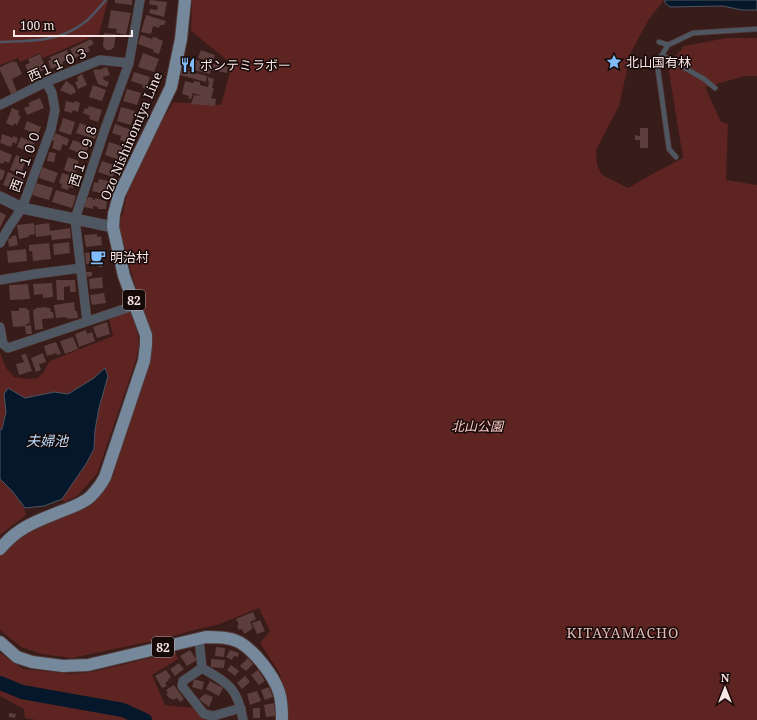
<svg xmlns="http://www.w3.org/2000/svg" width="757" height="720" viewBox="0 0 757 720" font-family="'Noto Serif','Noto Sans JP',serif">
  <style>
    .green { fill: #5d2422 }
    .water { fill: #05172a; stroke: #4e5461 }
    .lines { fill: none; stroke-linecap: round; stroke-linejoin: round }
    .stream { stroke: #4e5461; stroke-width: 2.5 }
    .river { stroke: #05172a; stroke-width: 14 }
    .building { fill: #5c3e3c }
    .service-casing { stroke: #523836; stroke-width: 6 }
    .minor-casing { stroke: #523836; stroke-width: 10 }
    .tertiary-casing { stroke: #523836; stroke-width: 12 }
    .primary-casing { stroke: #523836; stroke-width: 14 }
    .service { stroke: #4e5761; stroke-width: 4.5 }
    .minor { stroke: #4e5761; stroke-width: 9 }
    .tertiary { stroke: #4e5761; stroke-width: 11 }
    .primary { stroke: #76899c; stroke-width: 12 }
    .labels { text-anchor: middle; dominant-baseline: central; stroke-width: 3; stroke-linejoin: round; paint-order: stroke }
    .shield { fill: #160a09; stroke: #b4a3a1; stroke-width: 1 }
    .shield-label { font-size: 12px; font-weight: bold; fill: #f8e4e2 }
    .poi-label { font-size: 13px; fill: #f8e4e2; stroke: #160a09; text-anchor: start }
    .street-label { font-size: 13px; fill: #f8e4e2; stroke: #160a09 }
    .park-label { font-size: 13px; font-style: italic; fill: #fccbc6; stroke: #160a09 }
    .water-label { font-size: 14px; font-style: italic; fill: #b7d6f7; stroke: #160a09 }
    .neighbourhood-label { font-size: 14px; letter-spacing: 1px; fill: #deb9b6; stroke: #160a09 }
  </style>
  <rect width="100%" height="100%" fill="#371c1a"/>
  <path class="green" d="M0 0H108L99 34 43 58 40 53 20 62 18 58 0 65Z
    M192 0H664L649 19 631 52 619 106 596 150 597 165 602 175 628 188 656 172 683 158 668 66 684 46 727 38H757V76H745L705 87 721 122 728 124 726 180 757 185V720H288L280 674 260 643 270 631 259 608 217 625 198 629 162 639 72 658 41 654 21 647 0 630V556L16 538 33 526 88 505 148 363 153 340 148 330 118 226 123 213 128 189 149 139 174 102 221 105 232 64 191 31Z
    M130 311 137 331 139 345 136 360 97 474 77 496 64 502 62 499 94 449 95 430 99 408 108 376 105 368 94 378 68 394 54 392 25 398 4 394 6 412 1 429 0 430V353L6 368 14 377 29 379 38 378 44 371 50 361 113 336 109 319Z
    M0 479C10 489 23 500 26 515L0 535Z
    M175 652 178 659 152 675 165 705 193 708 206 720H36L25 718 24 709 0 696V653L23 669 72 674 96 671Z"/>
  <path class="water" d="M665 0H757V10H742L723 6 670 7 665 3Z
    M105 368 108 376 99 408 95 430 94 449 86 464 62 499 44 506 25 508 13 492 0 479V430L2 429 6 412 4 394 8 388 25 398 54 392 68 394 94 378Z"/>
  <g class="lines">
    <path class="stream" d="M0 42C29 41 61 42 85 22 93 16 99 7 106 0"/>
    <path class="river" d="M0 683 22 692 123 710 145 720"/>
  </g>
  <path class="building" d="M115 0H132V5L115 3Z
    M150 0 167 2 164 17 149 13 150 9 157 10 158 6 149 4Z
    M111 10 131 13 126 35 116 33 117 29 108 28Z
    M146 15 166 21 164 25H160L159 28 153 26 151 34 141 32Z
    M104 33 116 34 114 47 111 50H106L103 46Z
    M141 35 152 39 153 37 158 38V39L163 41 159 54 153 52 154 50 138 44Z
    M91 39 94 44 88 47 90 51 75 58 70 49Z
    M67 50 70 59 62 62 63 64 51 69 48 61 51 60 50 57Z
    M201 50 215 55 213 62 198 58Z
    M143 53 159 59 154 72 138 67Z
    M40 54 46 69 30 76 25 65 30 63 28 59Z
    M192 59 212 64 210 74 189 69Z
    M185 60 190 61 188 71 207 76 206 82 180 75 182 68H184Z
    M13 61 14 63 16 61 22 74 12 79 17 92 11 94 0 70V67Z
    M213 64 228 67 227 73 212 70Z
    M107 67 110 75 103 77 104 80 109 82 107 87 98 84 93 70 98 69V70Z
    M134 72 150 77 146 89 142 87 143 85 131 81Z
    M82 74 87 85 78 89 75 82 78 81 77 77Z
    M34 76 37 82 31 85 28 78Z
    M208 77 214 79 212 88H214L211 98 216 99 215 106 191 104 194 95 201 96 193 93 191 99 188 98 189 96 182 94 185 81 193 83 194 81 200 82V85L208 87 209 81H208Z
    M66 81 73 86 76 91 74 94 73 93 71 95 60 90Z
    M93 85 106 90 102 101 89 97Z
    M127 89 141 93 137 105 123 101Z
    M40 98 44 108 27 115 24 108 30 106 28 103Z
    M66 101 74 103V101L80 103 78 112 73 110 72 113 64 111Z
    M89 106 102 110 98 122 89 119 90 116 83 113 85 108 88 109Z
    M121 107 135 111 131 125 117 121Z
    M12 108 19 111 18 115 21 116 17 125 14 123 13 126 6 123Z
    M63 118 75 122 71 135 59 131Z
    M27 121 41 127 38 135 24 129Z
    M80 123 98 130 95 139 76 133Z
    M115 124 134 131 129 143 120 140 121 136 112 133Z
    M640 128H648V148H640V140H635V135L640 136Z
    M55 133 69 139 67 146 63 144 60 151 52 148 54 141 52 140Z
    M2 134 13 138V136L18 138 16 144 13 142 11 147 0 143Z
    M21 137 34 143 30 152 17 147Z
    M73 140 89 146 85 155 69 149Z
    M109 142 127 148 122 161 105 155Z
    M0 150 12 155 9 163 4 161 3 164 0 163Z
    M49 152 56 153 54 162 47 161Z
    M16 155 26 159 21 174 10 170Z
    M68 157 79 161 75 174 64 170Z
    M102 161 117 166 113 177 98 172Z
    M42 167 58 173 54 183 39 178Z
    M0 169 5 171 2 180H0Z
    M8 172 24 180 22 185 20 184 18 190 3 185Z
    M62 173 77 178 73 188 69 187 68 190 61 188 62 184 59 183Z
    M99 179 113 182 109 195 92 191 94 182 98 183Z
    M36 183 53 188 49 200 32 195Z
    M56 190 76 196 72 208 52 202Z
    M88 197 93 198V200H95V198L107 201 106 209H98V207L93 206V209L84 207 86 198 88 199Z
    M0 212 6 215 0 228Z
    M34 223 35 234 29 235V237L19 239 17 225Z
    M49 223 50 231 70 228 71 238 52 240 51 235 36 237 35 225Z
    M97 234V237L101 236 102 245 86 247 84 235Z
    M16 235 18 245 9 247 8 239H10L12 236Z
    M69 242 70 253 54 255 53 244Z
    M49 243 51 259 33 261 32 251H29V245Z
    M26 249 27 261 8 263 7 251Z
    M102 251 103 267H98V263L86 264 85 253Z
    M86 272H92V276L86 277Z
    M102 277 103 288 90 289 89 279Z
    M56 280H75L76 292H70V286L64 287V300H57Z
    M52 283 53 297 43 298V294L34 295 33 284Z
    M28 284 30 299 10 300 9 285Z
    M104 293 106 303 92 305 90 295Z
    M74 302 75 311H77L78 318 67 319V317L56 318 54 305Z
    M46 307V308H50L51 312H53L54 318 42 319 43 329 35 330 33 310 36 309V308Z
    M19 308H27V310H29L30 323 26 324V326L31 325 32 334H26L25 326 13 327 11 311H19Z
    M107 322 110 334 97 338 93 327Z
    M86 330 87 334 92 332 95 341 79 347 75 334Z
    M73 337 78 349 65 354 60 341Z
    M56 342 61 354 57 355 56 353 47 356 44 346Z
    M43 353 46 362 39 364 41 370 36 372 31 358Z
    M26 354 32 371 19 375 16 364 24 362 21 355Z
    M253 612 256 619 250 622 253 628 251 629V630L244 634 242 629 239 630 237 625H239L236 619Z
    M260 620 265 631 257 634 252 623Z
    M216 647 225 648 224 657 215 656Z
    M190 650 197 660 187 666 180 656Z
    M230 650 239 653 238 657 234 656 232 660 226 657Z
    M248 658 253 664 246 671 240 666Z
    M211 659 225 660 224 668 211 667Z
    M179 663 184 669 175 676 170 669Z
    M231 665 239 671 235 676 227 670Z
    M166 670 171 677 168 679 169 680 165 683 167 686 162 688 155 676Z
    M258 670 265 681 259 685 251 675Z
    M245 676 250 682 242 689 237 683Z
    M194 679 204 682 202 690 192 687Z
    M210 681 223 688 219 696 206 689Z
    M174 685 184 699 180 702 177 698 173 700 171 698 170 699 166 694 168 693 166 690Z
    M269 687 273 697 265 700 261 690Z
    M257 691 261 701 250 705 247 694Z
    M205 694 213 697 209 707 199 699Z
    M274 703 276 716 266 717 264 705Z
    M253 708H260V718H253Z
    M9 713 16 714 15 718 9 717Z"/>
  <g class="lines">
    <g class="service-casing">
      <path id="service" d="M659 42 668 45 693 33 757 29
        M668 45 657 63 669 149 676 157
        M662 55 704 79 715 88"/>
    </g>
    <g class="minor-casing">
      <path id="minor" d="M0 105 46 82 100 60 129 63
        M0 243 9 227 22 208 51 129 55 110 52 93 46 82
        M0 280 35 274 81 268
        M87 321 75 219 105 129 129 63 140 0
        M0 327 3 344 8 348 136 305
        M199 639 202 668C228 683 238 688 243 720
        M202 668 183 681 182 686 204 714 213 716 241 708"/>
    </g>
    <g class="tertiary-casing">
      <path id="tertiary" d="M0 197 22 208 113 227"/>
    </g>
    <g class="primary-casing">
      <path id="primary" d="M0 549C18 527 37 521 62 511 72 507 82 504 90 497 96 491 101 485 105 477L144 361 146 345V335L124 276 113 227 114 214 119 195 171 87 181 39 185 0
        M0 642 17 657 32 662 63 666 88 665 206 637C217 637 229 637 239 642 254 650 274 676 279 692 282 701 282 711 282 720"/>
    </g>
    <use href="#service" class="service"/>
    <use href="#minor" class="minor"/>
    <use href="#tertiary" class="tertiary"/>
    <use href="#primary" class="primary"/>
  </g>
  <defs>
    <g id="sight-bare" transform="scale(1.2)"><path d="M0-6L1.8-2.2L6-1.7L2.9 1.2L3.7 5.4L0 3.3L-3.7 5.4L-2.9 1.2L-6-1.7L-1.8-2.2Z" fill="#81bdfa" stroke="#160a09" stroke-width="2.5" paint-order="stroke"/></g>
    <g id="restaurant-bare" transform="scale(1.2)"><path d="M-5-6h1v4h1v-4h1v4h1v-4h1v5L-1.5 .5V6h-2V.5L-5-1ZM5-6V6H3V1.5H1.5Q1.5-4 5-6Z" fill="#81bdfa" stroke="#160a09" stroke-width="2.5" paint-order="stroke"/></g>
    <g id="cafe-bare" transform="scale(1.2)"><path d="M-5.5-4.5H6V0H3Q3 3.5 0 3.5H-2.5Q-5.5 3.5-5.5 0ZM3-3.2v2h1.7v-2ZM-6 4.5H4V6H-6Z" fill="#81bdfa" stroke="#160a09" stroke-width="2.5" paint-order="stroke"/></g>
  </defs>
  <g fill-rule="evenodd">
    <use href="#sight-bare" x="614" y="62"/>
    <use href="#restaurant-bare" x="188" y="65"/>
    <use href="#cafe-bare" x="98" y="257"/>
  </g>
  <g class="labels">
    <g class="shield">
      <rect x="123" y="290" width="22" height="20" rx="3"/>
      <rect x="152" y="637" width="22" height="20" rx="3"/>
    </g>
    <g class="shield-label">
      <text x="134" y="300">82</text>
      <text x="163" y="647">82</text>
    </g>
    <g class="poi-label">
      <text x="626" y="62">北山国有林</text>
      <text x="200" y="65">ポンテミラボー</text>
      <text x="110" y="257">明治村</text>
    </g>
    <g class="street-label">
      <text transform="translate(58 64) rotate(-24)">西１１０３</text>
      <text transform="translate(131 136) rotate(-67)">Ozo Nishinomiya Line</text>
      <text transform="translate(83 155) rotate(-72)">西１０９８</text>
      <text transform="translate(25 161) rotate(-70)">西１１００</text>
    </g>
    <g class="park-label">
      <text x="477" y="426">北山公園</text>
    </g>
    <g class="water-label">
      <text x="47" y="440">夫婦池</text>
    </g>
    <g class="neighbourhood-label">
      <text x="623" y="632">KITAYAMACHO</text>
    </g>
  </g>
  <g transform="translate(725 688)" stroke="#160a09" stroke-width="3" paint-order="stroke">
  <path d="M0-3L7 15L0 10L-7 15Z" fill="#f8e4e2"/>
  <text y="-6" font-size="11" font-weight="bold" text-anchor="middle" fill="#f8e4e2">N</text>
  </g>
  <path d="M14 30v6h118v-6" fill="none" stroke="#f8e4e2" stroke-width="2"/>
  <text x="20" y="30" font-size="12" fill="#f8e4e2" stroke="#160a09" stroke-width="3" paint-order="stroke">100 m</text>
</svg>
